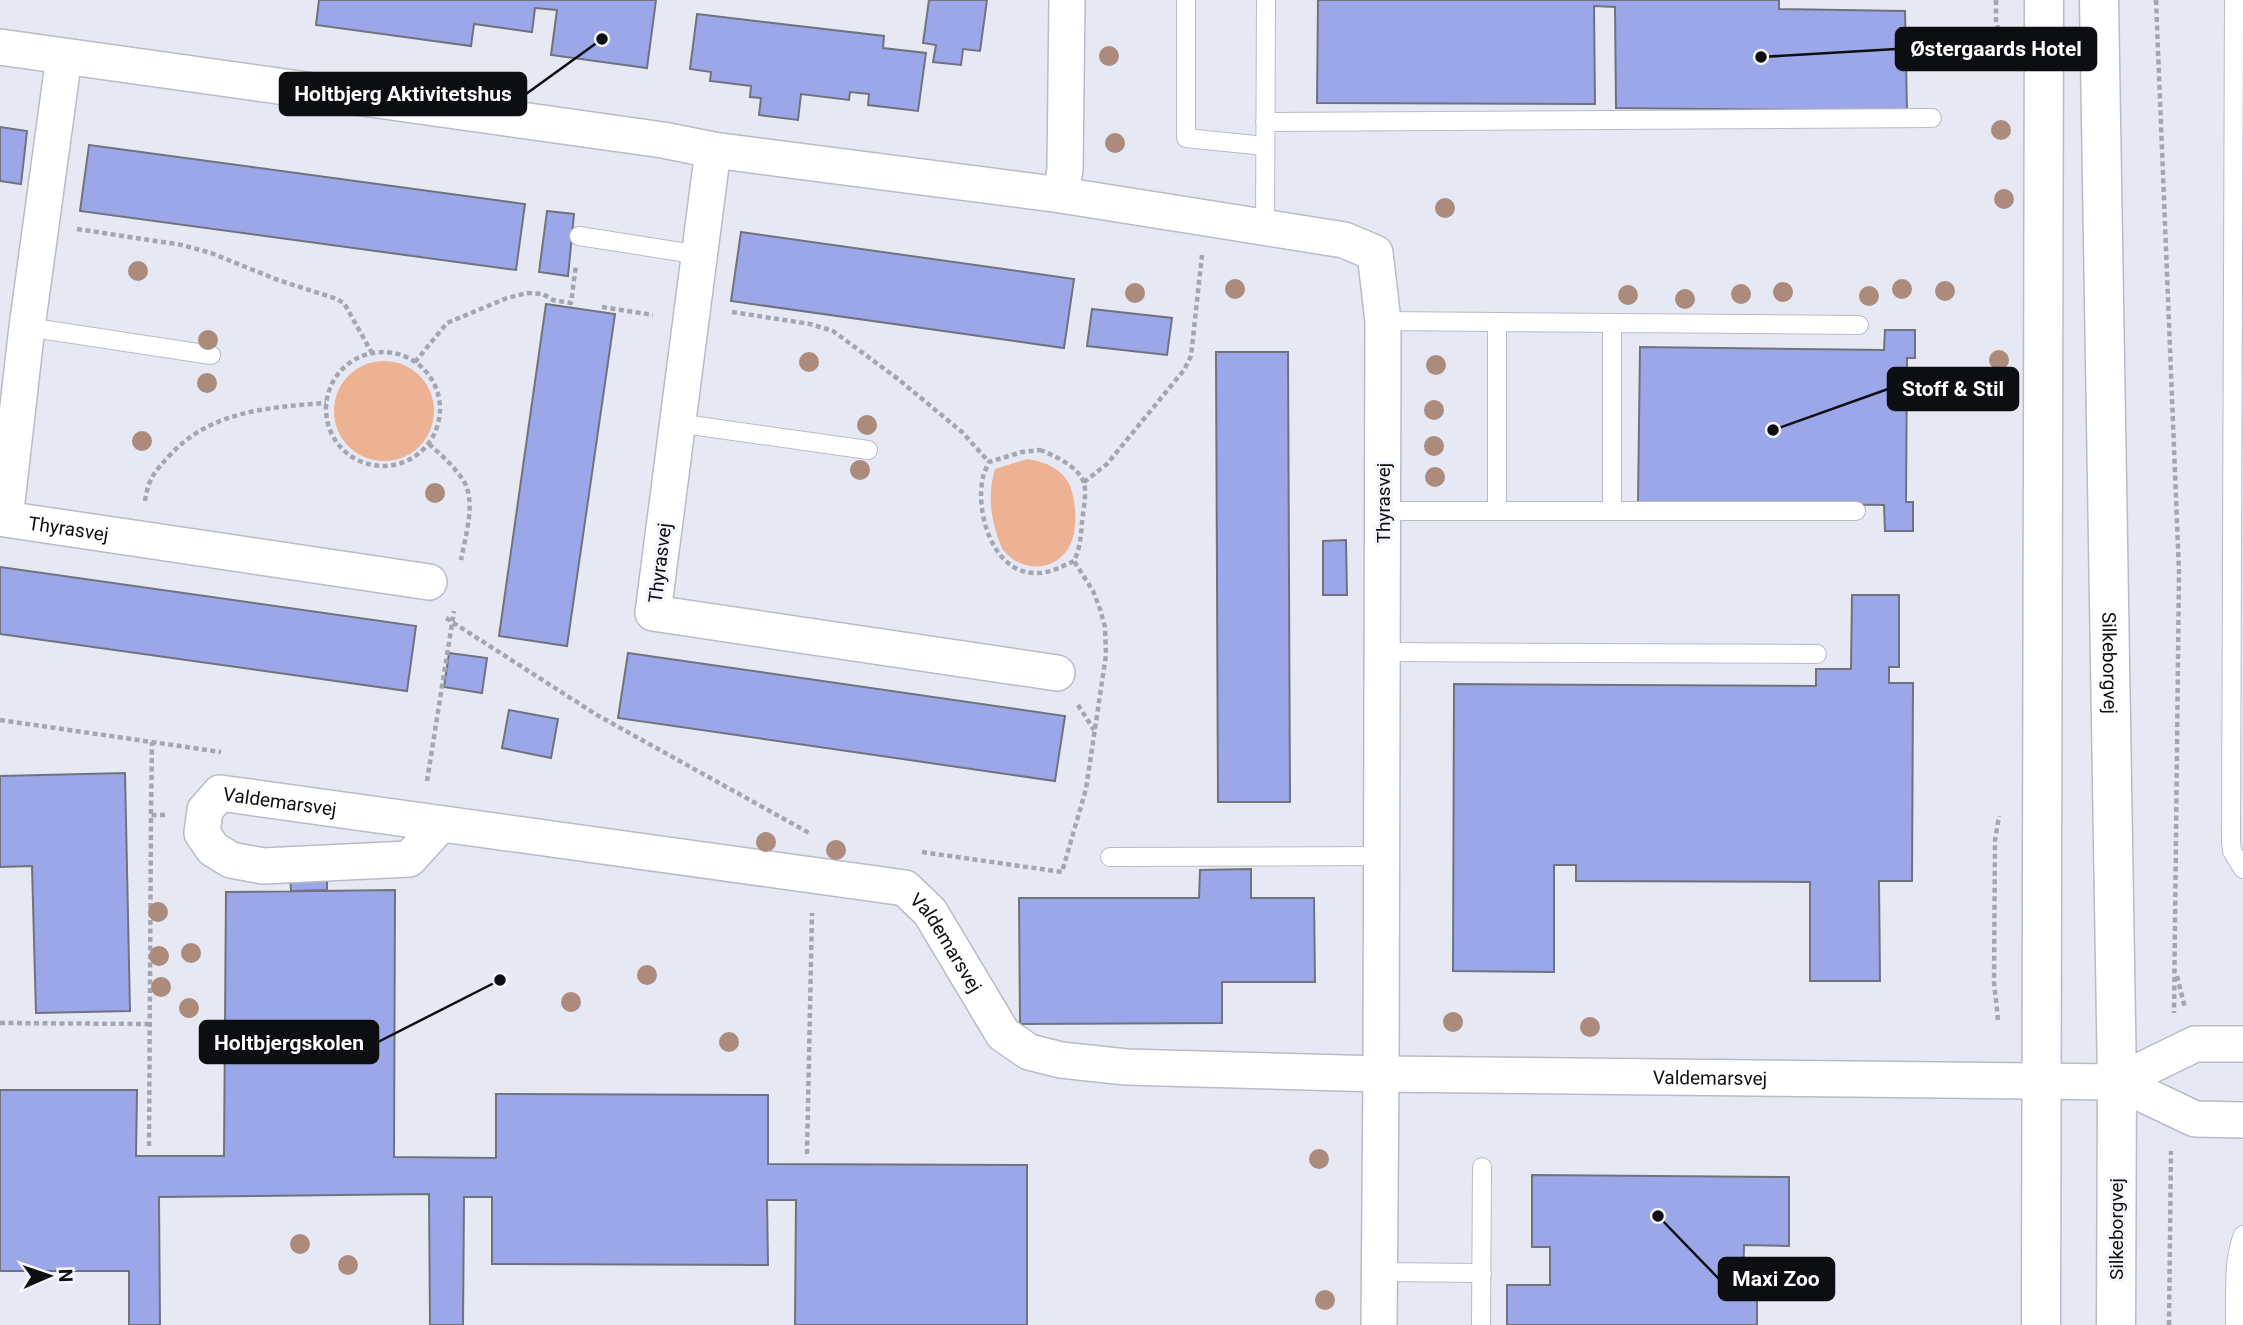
<svg xmlns="http://www.w3.org/2000/svg" width="2243" height="1325" viewBox="0 0 2243 1325" font-family="Roboto,sans-serif">
  <style>
    .green { fill: #edb194 }
    .building { fill: #9ba7e9; stroke: #70727c; stroke-width: 2 }
    .lines { fill: none; stroke-linecap: round; stroke-linejoin: round }
    .lane-casing { stroke: #b9bbc6; stroke-width: 20 }
    .street-casing { stroke: #b9bbc6; stroke-width: 38 }
    .secondary-casing { stroke: #b9bbc6; stroke-width: 41 }
    .path { stroke: #a4a6af; stroke-width: 4.5; stroke-dasharray: 5 3.5; stroke-linecap: butt }
    .lane { stroke: #fff; stroke-width: 18 }
    .street { stroke: #fff; stroke-width: 35 }
    .secondary { stroke: #fff; stroke-width: 38 }
    .tree { fill: #ac8a7c }
    .labels { text-anchor: middle; dominant-baseline: central; stroke-width: 6; stroke-linejoin: round; paint-order: stroke }
    .street-label { font-size: 19px; fill: #0d0e11; stroke: #f5f6fd }
    .leader { fill: none; stroke: #0d0e11; stroke-width: 2.5 }
    .callout-dot { fill: #0d0e11; stroke: #f5f6fd; stroke-width: 2.5 }
    .callout { fill: #0d0e11; stroke: #0d0e11; stroke-width: 2.5 }
    .callout-label { font-size: 21px; text-anchor: middle; font-weight: bold; fill: #fff }
  </style>
  <rect width="100%" height="100%" fill="#e6e9f4"/>
  <path class="green" d="M334 411a50 50 0 1 1 100 0a50 50 0 1 1-100 0Z
    M1027 459C1049 462 1069 472 1073 496 1076 510 1077 530 1071 543 1059 571 1024 574 1005 552 1001 549 1000 542 998 538 990 514 988 493 995 469Z"/>
  <path class="building" d="M319 0H656L647 68 551 55 557 10 535 8 532 32 474 24 471 46 316 25Z
    M929 0H987L980 51 963 49 961 65 933 62 936 45 923 43Z
    M1318 0H1779V9L1905 11 1907 111 1616 108 1615 7 1594 6 1595 104 1317 103Z
    M697 14 884 36 883 48 926 53 918 111 868 105 869 94 850 92 849 100 801 94 798 120 759 115 761 98 750 97 751 86 710 81 711 72 690 69Z
    M0 127 27 131 21 184 0 181Z
    M89 145 525 204 516 270 80 211Z
    M547 211 574 214 568 276 539 272Z
    M741 232 1074 279 1064 348 731 301Z
    M546 304 615 314 567 646 499 636Z
    M1092 309 1172 318 1167 355 1087 346Z
    M1885 330H1915V358H1907L1906 502H1913V531H1885L1884 505 1638 502 1640 347 1884 350Z
    M1216 352H1288L1290 802H1218Z
    M1346 540 1347 595H1323V541Z
    M0 567 416 626 407 691 0 634Z
    M1852 595H1899V667H1889V683H1913L1912 881H1879L1880 981H1810V882L1576 881V865H1554V972L1453 971 1454 684 1816 686V669H1851Z
    M449 653 487 658 482 693 444 687Z
    M628 653 1065 716 1055 781 618 718Z
    M509 710 558 719 551 758 502 748Z
    M125 773 130 1011 36 1013 32 866 0 867V776Z
    M327 857V890L291 891 289 858Z
    M1251 869V898H1314L1315 982H1222V1023L1020 1024 1019 898H1199L1200 870Z
    M395 890 394 1157 496 1158V1094L768 1095V1164L1027 1165V1325H795L796 1200H767L768 1265 492 1264V1197H464L463 1325H430L429 1194 159 1197 160 1325H129V1271H0V1090H137L136 1156H224L226 892Z
    M1532 1175 1789 1177V1246L1744 1245 1743 1285H1757V1325H1507V1285H1550V1247H1532Z"/>
  <g class="lines">
    <g class="lane-casing">
      <path id="lane" d="M1186 0V138L1265 146
        M2234 0 2231 840 2232 851 2243 869
        M1265 122 1932 118
        M1265 227 1266 0
        M579 236 700 255
        M1383 321 1859 325
        M27 327 211 355
        M677 423 868 450
        M1383 511H1856
        M1497 511V322
        M1612 511V323
        M1383 652 1817 654
        M1110 857 1382 856
        M1379 1272 1482 1273
        M1481 1325 1482 1167
        M2235 1325C2236 1295 2232 1262 2243 1235"/>
    </g>
    <g class="street-casing">
      <g id="street">
        <path d="M0 47 663 140 713 150 1061 195 1344 240 1375 253 1383 321 1381 1074 1379 1325"/>
        <path id="s1" d="M64 57 27 327 5 519 429 582"/>
        <path d="M713 150 653 613 1057 673"/>
        <path d="M1061 195 1065 169 1067 0"/>
        <path id="s2" d="M441 824 409 859 263 866 231 860 213 849 202 833 205 810 220 793 905 888 930 912 1003 1034 1029 1052 1061 1060 1126 1067 1381 1074 2117 1082 2195 1119 2243 1120"/>
        <path d="M2117 1082 2195 1044H2243"/>
      </g>
    </g>
    <g class="secondary-casing">
      <g id="secondary">
        <path id="s3" d="M2099 0 2117 1082 2116 1325"/>
        <path d="M2041 1325 2044 0"/>
      </g>
    </g>
    <path class="path" d="M1996 0V20L2001 41
      M2156 0 2179 572 2174 1013
      M77 229 182 245 211 253 278 280 334 298 344 303 372 353
      M602 307 653 315
      M732 312 810 324 833 331 898 379 962 432 989 462
      M326 409a57 57 0 1 1 114 0a57 57 0 1 1-114 0Z
      M415 362 447 323 507 298 527 293 543 294 553 300 571 303 576 265
      M429 444C441 455 454 466 463 480 477 501 465 537 461 560
      M1040 450C1054 455 1079 467 1084 483 1087 494 1083 511 1082 522 1081 536 1080 548 1074 561 1061 567 1048 574 1033 573 992 571 975 511 983 477 984 472 987 467 989 462L1022 452Z
      M1084 482 1107 464 1184 370 1191 356 1202 255
      M145 501C148 479 155 471 170 455 210 411 270 407 326 403
      M446 618 597 715 811 834
      M1078 705 1094 730
      M0 720 221 752
      M427 781 454 611
      M151 814 152 742
      M922 852 1062 872 1086 789 1106 655 1105 627 1100 609 1093 591 1074 561
      M2177 976 2185 1008
      M1998 1020 1994 982 1995 840 1999 816
      M0 1023 149 1024
      M149 1146 151 815H165
      M807 1154 812 913
      M2169 1325 2171 1151"/>
    <use href="#lane" class="lane"/>
    <use href="#street" class="street"/>
    <use href="#secondary" class="secondary"/>
  </g>
  <g class="tree">
    <circle cx="1109" cy="56" r="10"/>
    <circle cx="2001" cy="130" r="10"/>
    <circle cx="1115" cy="143" r="10"/>
    <circle cx="2004" cy="199" r="10"/>
    <circle cx="1445" cy="208" r="10"/>
    <circle cx="138" cy="271" r="10"/>
    <circle cx="1235" cy="289" r="10"/>
    <circle cx="1902" cy="289" r="10"/>
    <circle cx="1945" cy="291" r="10"/>
    <circle cx="1783" cy="292" r="10"/>
    <circle cx="1135" cy="293" r="10"/>
    <circle cx="1741" cy="294" r="10"/>
    <circle cx="1628" cy="295" r="10"/>
    <circle cx="1869" cy="296" r="10"/>
    <circle cx="1685" cy="299" r="10"/>
    <circle cx="208" cy="340" r="10"/>
    <circle cx="1999" cy="360" r="10"/>
    <circle cx="809" cy="362" r="10"/>
    <circle cx="1436" cy="365" r="10"/>
    <circle cx="207" cy="383" r="10"/>
    <circle cx="1434" cy="410" r="10"/>
    <circle cx="867" cy="425" r="10"/>
    <circle cx="142" cy="441" r="10"/>
    <circle cx="1434" cy="446" r="10"/>
    <circle cx="860" cy="470" r="10"/>
    <circle cx="1435" cy="477" r="10"/>
    <circle cx="435" cy="493" r="10"/>
    <circle cx="766" cy="842" r="10"/>
    <circle cx="836" cy="850" r="10"/>
    <circle cx="158" cy="912" r="10"/>
    <circle cx="191" cy="953" r="10"/>
    <circle cx="159" cy="956" r="10"/>
    <circle cx="647" cy="975" r="10"/>
    <circle cx="161" cy="987" r="10"/>
    <circle cx="571" cy="1002" r="10"/>
    <circle cx="189" cy="1008" r="10"/>
    <circle cx="1453" cy="1022" r="10"/>
    <circle cx="1590" cy="1027" r="10"/>
    <circle cx="729" cy="1042" r="10"/>
    <circle cx="1319" cy="1159" r="10"/>
    <circle cx="300" cy="1244" r="10"/>
    <circle cx="348" cy="1265" r="10"/>
    <circle cx="1325" cy="1300" r="10"/>
  </g>
  <g class="labels">
    <g class="street-label">
      <text transform="translate(1383 503) rotate(-90)">Thyrasvej</text>
      <text stroke="none"><textPath href="#s1" startOffset="530">Thyrasvej</textPath></text>
      <text transform="translate(660 563) rotate(-83)">Thyrasvej</text>
      <text stroke="none"><textPath href="#s3" startOffset="663">Silkeborgvej</textPath></text>
      <text stroke="none"><textPath href="#s2" startOffset="373">Valdemarsvej</textPath></text>
      <text stroke="none"><textPath href="#s2" startOffset="1073">Valdemarsvej</textPath></text>
      <text stroke="none"><textPath href="#s2" startOffset="1895">Valdemarsvej</textPath></text>
      <text transform="translate(2116 1229) rotate(-90)">Silkeborgvej</text>
    </g>
  </g>
  <path class="leader" d="M1761 57L1896 49M602 39L526 94M1773 430L1888 389M500 980L378 1042M1658 1216L1719 1279"/>
  <g class="callout-dot">
    <circle cx="1761" cy="57" r="7"/>
    <circle cx="602" cy="39" r="7"/>
    <circle cx="1773" cy="430" r="7"/>
    <circle cx="500" cy="980" r="7"/>
    <circle cx="1658" cy="1216" r="7"/>
  </g>
  <g class="callout">
    <rect x="1896" y="28" width="200" height="42" rx="7"/>
    <rect x="280" y="73" width="246" height="42" rx="7"/>
    <rect x="1888" y="368" width="130" height="42" rx="7"/>
    <rect x="200" y="1021" width="178" height="42" rx="7"/>
    <rect x="1719" y="1258" width="115" height="42" rx="7"/>
  </g>
  <g class="callout-label">
    <text x="1996" y="56">Østergaards Hotel</text>
    <text x="403" y="101">Holtbjerg Aktivitetshus</text>
    <text x="1953" y="396">Stoff &amp; Stil</text>
    <text x="289" y="1050">Holtbjergskolen</text>
    <text x="1776" y="1286">Maxi Zoo</text>
  </g>
  <g transform="translate(49 1276) rotate(88)" stroke="#f5f6fd" stroke-width="5" paint-order="stroke">
  <path d="M0-5L12 26L0 18L-12 26Z" fill="#0d0e11"/>
  <text y="-10" font-size="19" font-weight="bold" text-anchor="middle" fill="#0d0e11">N</text>
  </g>
</svg>
